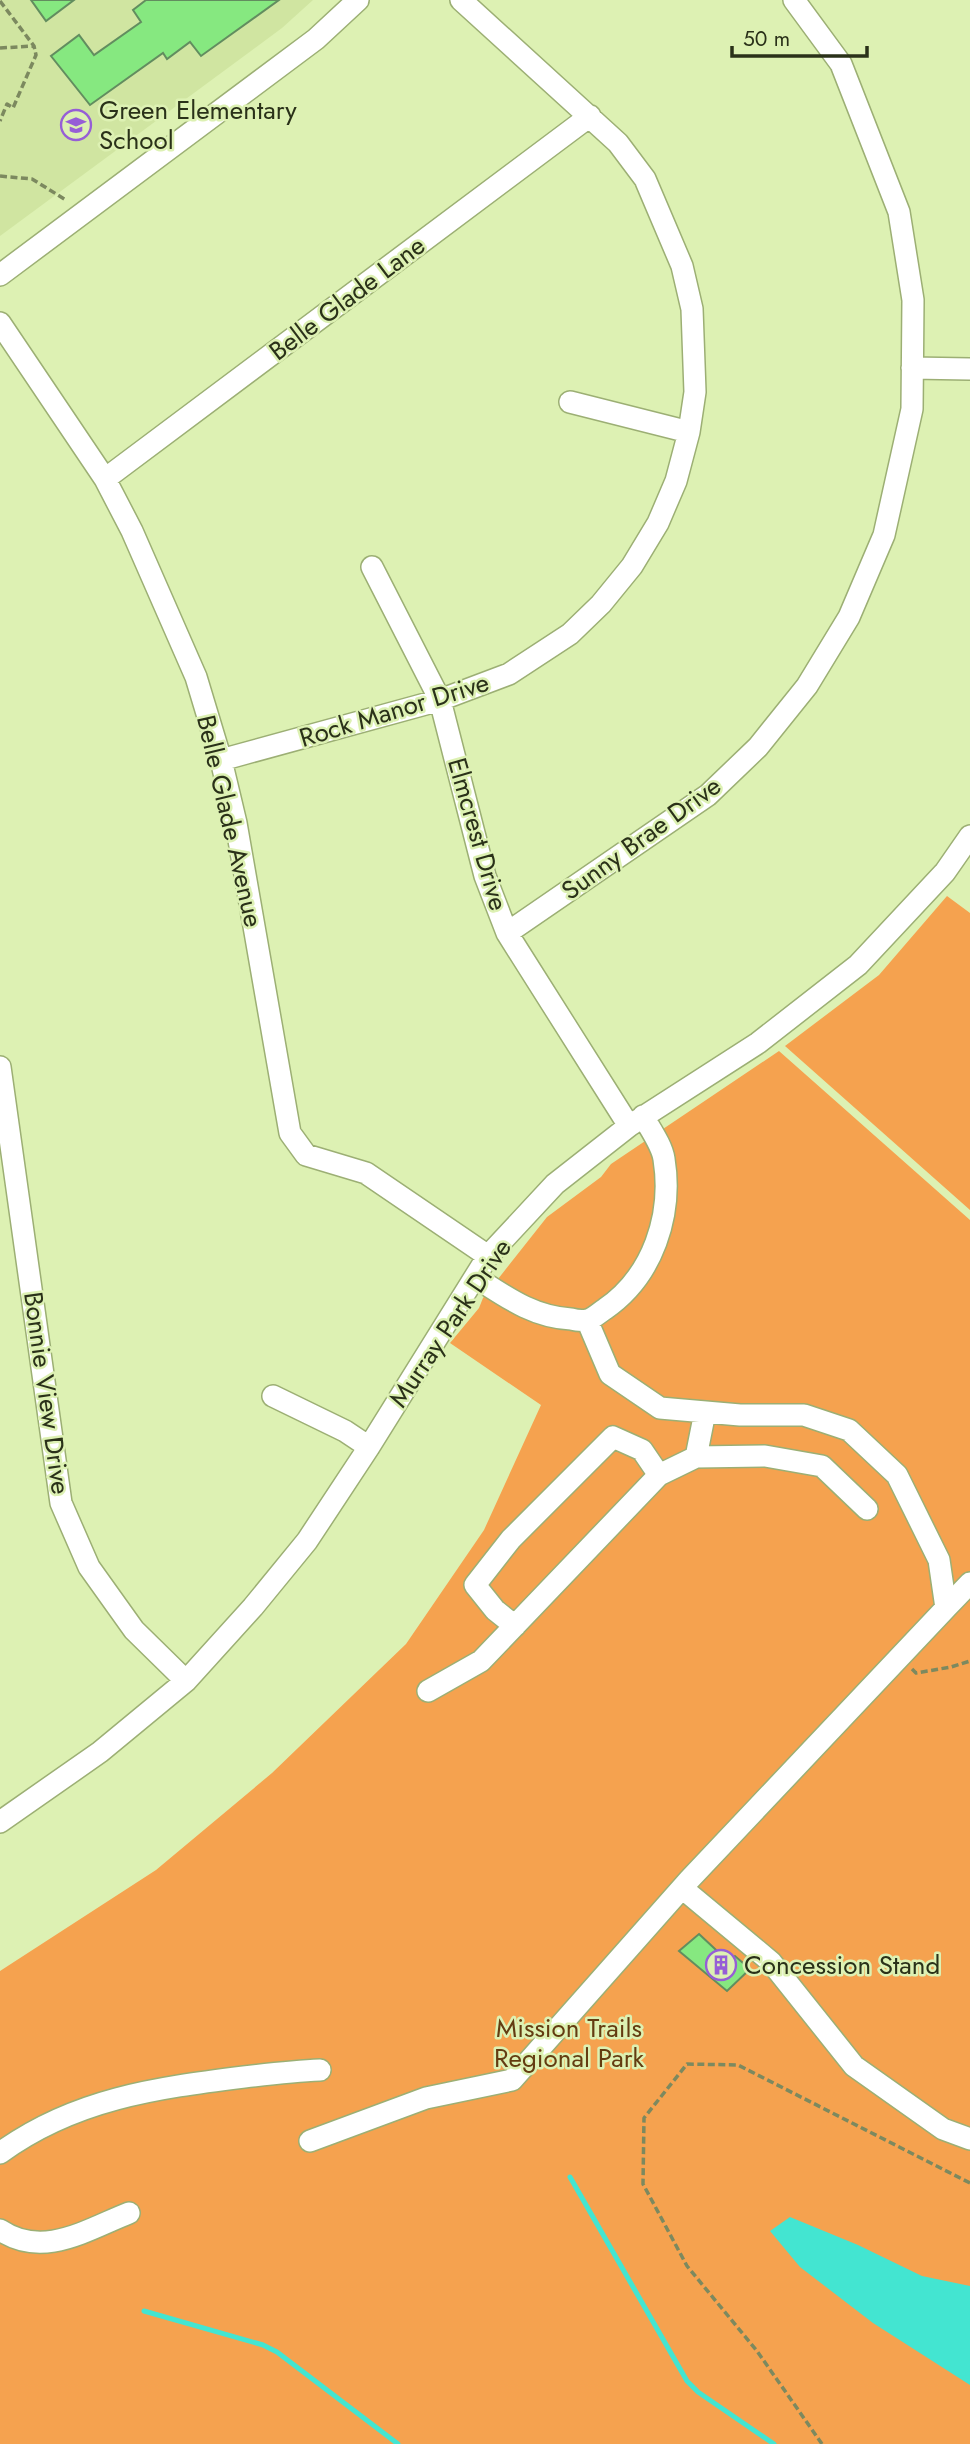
<svg xmlns="http://www.w3.org/2000/svg" width="970" height="2444" viewBox="0 0 970 2444" font-family="Jost,sans-serif">
  <style>
    .built { fill: #d0e5a1 }
    .green { fill: #f5a24f }
    .water { fill: #43e5d1 }
    .lines { fill: none; stroke-linecap: round; stroke-linejoin: round }
    .stream { stroke: #43e5d1; stroke-width: 5 }
    .building { fill: #86e880; stroke: #628d5f; stroke-width: 2 }
    .minor-casing { stroke: #9caf74; stroke-width: 24 }
    .path { stroke: #7c895f; stroke-width: 3.5; stroke-dasharray: 7 3.5; stroke-linecap: butt }
    .minor { stroke: #fff; stroke-width: 21 }
    .labels { text-anchor: middle; dominant-baseline: central; stroke-width: 5; stroke-linejoin: round; paint-order: stroke }
    .poi-label { font-size: 26px; fill: #2a3119; stroke: #ddf1b3; text-anchor: start }
    .street-label { font-size: 26px; fill: #2a3119; stroke: #ddf1b3 }
    .park-label { font-size: 26px; fill: #643c11; stroke: #ddf1b3 }
  </style>
  <rect width="100%" height="100%" fill="#ddf1b3"/>
  <path class="built" d="M0 0H313L282 28 0 236Z"/>
  <path class="green" d="M947 896 970 913V1210L785 1046 879 975Z
    M779 1051 970 1220V2444H0V1971L156 1870 272 1773 406 1644 484 1530 541 1405 450 1343 479 1308 483 1298 547 1217 601 1177 611 1164Z"/>
  <path class="water" d="M790 2217 858 2245 922 2276 970 2286V2385L873 2323 800 2267 770 2231Z"/>
  <g class="lines">
    <path class="stream" d="M570 2177 687 2381 698 2392 774 2444
      M144 2311 263 2345 277 2352 398 2444"/>
  </g>
  <path class="building" d="M31 0H74L46 21Z
    M146 0H279L201 56 190 42 167 59 163 53 90 105 51 56 79 35 94 55 141 22 133 10Z
    M699 1934 729 1962 735 1956 750 1969 727 1991 679 1951Z"/>
  <g class="lines">
    <g class="minor-casing">
      <path id="minor" d="M0 275 316 39 358 0
        M0 323 105 479 132 531 196 677 221 760 236 823 290 1133 306 1155 366 1173 488 1256
        M912 368 970 369
        M570 402 689 432
        M105 479 590 116
        M372 567 440 700 485 876 507 933 629 1126
        M221 760 440 700 509 674 570 634 601 604 632 566 658 523 676 481 689 432 695 392 692 309 682 266 645 179 618 143 461 0
        M507 933 708 795 758 747 807 686 849 617 884 535 912 409 913 300 899 212 841 64 794 0
        M0 1067 61 1503 89 1567 134 1630 186 1681
        M475 1277C506 1297 533 1317 571 1319 575 1320 582 1321 587 1320 593 1319 600 1312 605 1309 653 1276 673 1215 664 1159 662 1145 650 1129 643 1116
        M273 1396 345 1431 369 1447
        M696 1457 765 1456 822 1466 867 1509
        M946 1608 970 1583
        M515 1626 495 1610 475 1585 511 1539 613 1437 642 1450 659 1475
        M428 1691 481 1661 659 1475 696 1457 705 1412
        M0 1822 100 1752 186 1681 253 1607 307 1541 369 1447 488 1256 555 1184 629 1126 758 1043 858 965 945 872 970 836
        M682 1888 771 1962 854 2066 943 2129 970 2139
        M310 2141 426 2098 512 2080 689 1880 946 1608 939 1560 897 1475 849 1430 804 1415H740L660 1408 610 1374 587 1320
        M0 2153C74 2099 156 2088 244 2077 269 2074 294 2071 320 2070
        M0 2230C43 2259 86 2230 129 2213"/>
    </g>
    <path class="path" d="M0 1 34 46 36 55 13 108 7 104 0 121
      M0 48 34 46
      M0 176 32 179 66 200
      M912 1669 916 1673 951 1667 970 1661
      M822 2444 757 2351 687 2266 643 2184 644 2118 687 2064 738 2065 970 2183"/>
    <use href="#minor" class="minor"/>
  </g>
  <defs>
    <g id="school-ring" transform="scale(1.575)"><circle r="9.5" fill="#ddf1b3" stroke="#965ed6" stroke-width="1.5"/><path d="M0-5L7-2L0 1L-7-2ZM-4 1L0 2.5L4 1V4Q0 6-4 4Z" fill="#965ed6"/></g>
    <g id="building-ring" transform="scale(1.575)"><circle r="9.5" fill="#ddf1b3" stroke="#965ed6" stroke-width="1.5"/><path d="M-4-6H4V6H1V3H-1V6H-4ZM-2.5-4.3h1.7v1.8h-1.7ZM.8-4.3h1.7v1.8H.8ZM-2.5-1h1.7V.8h-1.7ZM.8-1h1.7V.8H.8Z" fill="#965ed6"/></g>
  </defs>
  <g fill-rule="evenodd">
    <use href="#school-ring" x="76" y="125"/>
    <use href="#building-ring" x="721" y="1965"/>
  </g>
  <g class="labels">
    <g class="poi-label">
      <text x="99" y="110">Green Elementary<tspan x="99" dy="30">School</tspan></text>
      <text x="744" y="1965">Concession Stand</text>
    </g>
    <g class="street-label">
      <text transform="translate(347 298) rotate(-37)">Belle Glade Lane</text>
      <text transform="translate(394 710) rotate(-17)">Rock Manor Drive</text>
      <text transform="translate(230 821) rotate(77)">Belle Glade Avenue</text>
      <text transform="translate(478 834) rotate(74)">Elmcrest Drive</text>
      <text transform="translate(641 838) rotate(-36)">Sunny Brae Drive</text>
      <text transform="translate(450 1323) rotate(-56)">Murray Park Drive</text>
      <text transform="translate(47 1393) rotate(82)">Bonnie View Drive</text>
    </g>
    <g class="park-label">
      <text x="569" y="2028">Mission Trails<tspan x="569" dy="30">Regional Park</tspan></text>
    </g>
  </g>
  <path d="M732 46v10h135v-10" fill="none" stroke="#2a3119" stroke-width="3.5"/>
  <text x="743" y="46" font-size="21" fill="#2a3119" stroke="#ddf1b3" stroke-width="5" paint-order="stroke">50 m</text>
</svg>
